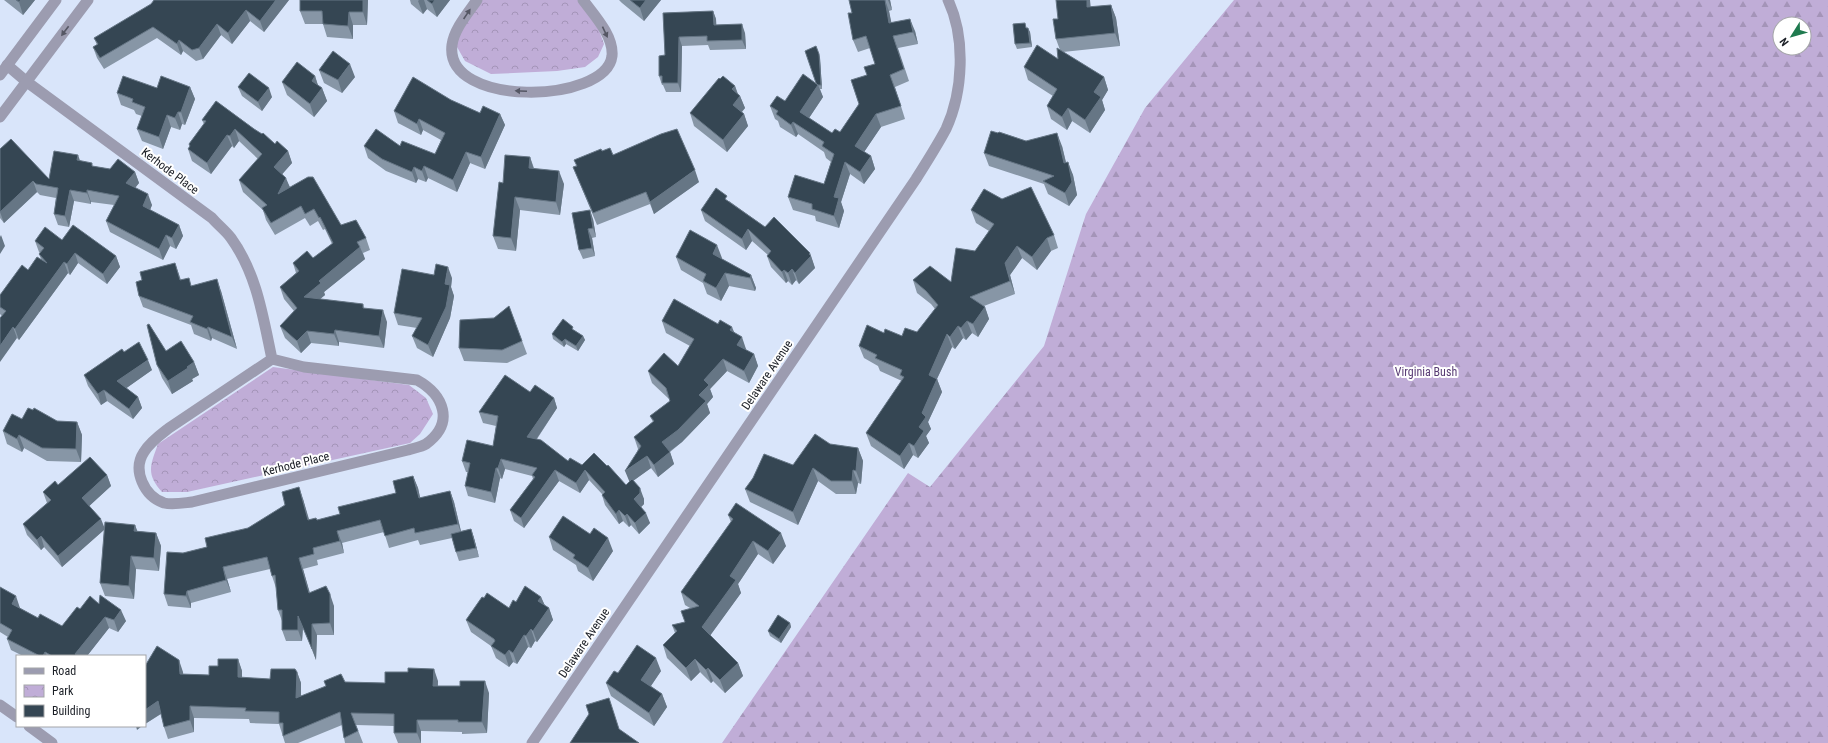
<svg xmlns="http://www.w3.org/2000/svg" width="1828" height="743" viewBox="0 0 1828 743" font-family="'Roboto Condensed',sans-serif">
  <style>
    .forest { fill: url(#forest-firs); fill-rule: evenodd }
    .park { fill: url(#park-crowns) }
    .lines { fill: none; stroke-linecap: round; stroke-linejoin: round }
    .minor { stroke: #9c9cb0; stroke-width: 11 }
    .tertiary { stroke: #9c9cb0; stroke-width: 11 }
    .wall { fill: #8796a6 }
    .shaded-wall { fill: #667685 }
    .building { fill: #354653; stroke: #667685 }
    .oneway { fill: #555764 }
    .labels { text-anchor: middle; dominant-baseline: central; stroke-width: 4; stroke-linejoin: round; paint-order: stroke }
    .street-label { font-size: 12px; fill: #1b1f26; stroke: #fff }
    .park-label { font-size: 12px; fill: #583c74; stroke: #fff }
  </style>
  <defs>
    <pattern id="forest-firs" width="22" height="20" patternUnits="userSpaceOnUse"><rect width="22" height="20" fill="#c0add7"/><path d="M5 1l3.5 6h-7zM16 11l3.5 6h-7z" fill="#a494b8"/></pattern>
    <pattern id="park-crowns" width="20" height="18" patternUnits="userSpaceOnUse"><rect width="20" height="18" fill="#c0add7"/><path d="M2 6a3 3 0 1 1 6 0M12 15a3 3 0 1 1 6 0" fill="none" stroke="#a494b8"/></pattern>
  </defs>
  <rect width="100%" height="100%" fill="#d9e5fa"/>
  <path class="forest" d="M1234 0H1828V743H722L908 473 930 487 1044 346 1086 214 1145 108ZM1780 24H1804V48H1780Z"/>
  <path class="park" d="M476 0H580L596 22 604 44 598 57 585 67 557 71 491 74 465 61 453 40Z
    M273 367 409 385 426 398 433 414 420 434 410 443 187 492H162C146 474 150 466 158 444Z"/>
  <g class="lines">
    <path class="minor" d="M477 0C468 13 454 29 452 45 444 108 606 104 612 56 614 36 594 15 583 0
      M7 65 27 82 212 218C218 225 226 231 231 238 257 274 263 317 272 359
      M272 359 304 367 417 380C444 395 455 423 426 444 421 447 414 448 408 450L192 502C183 503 173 505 164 503 144 496 132 470 144 452 150 442 160 435 169 428Z
      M0 705 17 717
      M29 726 52 743
      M532 743 916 179C926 163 937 146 946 129 963 92 966 38 948 0"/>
    <path class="tertiary" d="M0 75 56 0
      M0 117 88 0"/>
  </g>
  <path class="wall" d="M4 0H35L23 15Z
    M289 0 264 32 250 21 232 44 221 35 203 59 196 61 183 51 181 55 157 38 104 69 97 58 93 47 97 45 94 38Z
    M300 0H368L367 25H353V39L327 37 323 24H305L300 11Z
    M410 0H450L437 17 427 9 423 14 411 4Z
    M619 0H661L644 21 622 3Z
    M849 0H890L892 10 889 11 891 23 915 31 918 44 898 48 909 81 895 87 905 119 881 127 864 152 871 156 875 169 864 184 850 174 841 202 844 211 839 228 816 221 815 216 793 210 788 197 824 184 831 162 826 158 824 152 798 134 796 137 780 127 778 121 775 119 770 106 785 101 816 83V46L820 58 822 89H820L823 97 809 118 832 133 840 132 859 104 867 75 875 64 870 48 858 52 853 40 852 13Z
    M1111 5 1116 18 1120 46 1063 52 1104 77 1108 90 1102 100 1105 110 1090 133 1072 121 1067 130 1051 119 1047 106 1053 96 1028 80 1024 67 1058 59 1060 50 1056 39 1058 19 1091 7Z
    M713 11 716 19V25L745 33 746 49 710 50 708 45 682 46 681 92H666L663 85H662L659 76 665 55 663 13Z
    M1027 28 1030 32 1032 47 1017 49 1015 44Z
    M319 70 355 77 342 93 324 83Z
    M315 76 318 85 322 88 327 101 314 117 287 95 282 82Z
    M720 79 735 86 738 94 740 96 745 108 742 112 744 114 748 126 727 152 694 126 690 113Z
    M190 87 195 99 185 125 182 124 180 130 171 127 163 149 142 141 137 129 142 116 136 114 134 110 121 105 117 93 157 88Z
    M238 87 272 97 262 111 242 96Z
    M451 100 480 113 500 114 505 125 485 169 470 163 457 192 428 178 426 182 418 179 416 183 386 171 368 158 364 146H400L435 154 441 140 423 130 421 135 398 123 394 111Z
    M216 101 275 144 288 151 292 163 282 174 290 187 341 225 366 238 370 250 363 253 365 259 324 292 325 295 320 299 363 304 364 308 387 322 384 348 339 342V346L311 343 301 353 285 338 280 326 294 311 284 299 280 287 296 273 293 263 313 258 332 244 325 229 323 230 318 221 310 226 305 218 275 235 266 220 263 210 243 192 239 180 258 159 239 141 234 148 232 146 211 174 192 161 188 149 190 146 189 144 204 124 202 120Z
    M998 133 1026 141 1062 146 1066 162 1073 175 1077 195 1069 206 1048 194 1044 184 989 166 984 153Z
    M0 149 49 179 80 161 93 166 110 169 135 172 139 183 135 188 152 205 150 210 179 225 183 236 176 249 170 246 163 260 110 232 106 221 114 205 91 202V204L74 201 69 227 58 225 54 214 56 198 40 195 37 192 4 223 0 218Z
    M602 151 613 155 699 182 654 214 650 204 597 225 573 167Z
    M530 157 534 168 564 184 560 215 520 210 516 251 498 249 493 236 503 183Z
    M729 201 765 227 810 253 815 268 799 284 796 280 792 285 788 281 786 283 771 267 767 256 768 255 752 241 746 250 705 221 701 210Z
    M971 210 1054 235 1058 248 1051 251 1037 270 1022 258 1010 275 1015 294 984 306 985 307 989 319 978 337 972 333 966 340 963 338 955 349 952 347 937 379 942 392 928 422 931 429 926 436 929 443 918 458 913 455 904 469 871 446 866 433 902 381 880 371 878 366 864 358 859 346 884 333 902 336 917 332 935 309 931 304 917 293 913 280 951 282 975 251 989 231 976 223Z
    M593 219 596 237 592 238 595 256 583 259 579 250Z
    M62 240 116 256 120 267 107 284 78 263 70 275 68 273 19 340 17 338 2 316 0 314V295L28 270 41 259 39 254 40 253 39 252 35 241Z
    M676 257 722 258V259L751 275 756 288 755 291 729 286 721 301 707 294 703 283 681 270Z
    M175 263 181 280 191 286 221 291 237 349 212 338 211 341 194 334 191 325 143 307 139 296 142 280Z
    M452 278 451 287 454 296 450 318 433 357 417 348 412 336 417 328 398 325 394 313Z
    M509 306 527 354 507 363 464 361 459 348 494 318Z
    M662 321 718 324 735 333 746 349V350L754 354 758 366 749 383 727 371 710 389 713 397 707 404 710 413 682 442 670 452 674 464 658 477 651 468 633 481 644 499V504L641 507 650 523 639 534 631 525 629 527 623 521 619 524 605 505 602 495V494L589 480 580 493 559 481 524 528 514 521 510 510 533 479 532 476 505 469 502 479 500 478 495 503 468 496 465 486 468 472H466L462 461 493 446 496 426 483 423 479 412 530 392 554 398 557 408 537 439 568 461 582 465 626 485 629 482 638 449 634 437 653 422 650 416 670 401 669 399 652 383 648 371 678 366 690 346 666 333Z
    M574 330 583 336 585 340 578 351 566 344 564 347 553 339 552 334Z
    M166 351 194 362 199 375 192 379 193 381 172 394 162 378 157 365Z
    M124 352 152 370 126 388 138 397 142 408 133 419 107 401 101 405 88 386 84 375Z
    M33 410 57 421 77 422 82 435 81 462 47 461 24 448 22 452 7 444 3 431 22 419Z
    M830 444 858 448 863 461 861 484 858 483 856 494H836L818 481 798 525 750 502 745 489 793 465Z
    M107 475 111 486 89 506 104 529 135 525 137 531 156 533 161 546 159 571 136 569 134 599 105 596 100 583 104 530 62 567 44 547 41 550 27 535 23 524 47 503 43 492 58 485Z
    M413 476 418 488 420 498 450 491 454 502 461 531 471 529 474 538 479 557 459 561 456 552 452 538 420 545 418 540 389 548 384 532 342 543 344 553 317 560 318 565 303 569 310 593 334 606V635H317L316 660 303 627 302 641H286L282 630V621L278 610 276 588 272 576 270 569 227 579 231 592 191 603V608L168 606 164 594 183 553 207 547 248 528 303 499 309 519 317 520 340 514 396 493Z
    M728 515 786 546 773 564 758 554 738 584 741 593 710 635 738 663 743 676 725 693 713 681 711 683 700 672 691 681 667 658 663 645 675 633 672 625 685 622 690 608 685 605 681 592 731 522Z
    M549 537 613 551 593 581 578 571 576 565 553 550Z
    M0 587 20 608 38 618 62 626 80 609 99 604 126 621 118 632 109 628 87 656H23L11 650 7 639 8 637 0 632Z
    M541 597 545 606 549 608 553 620 537 642 535 641 531 648 528 647 517 664 513 662 509 667 496 658 491 646 471 632 466 620 509 608 516 602Z
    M790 623 791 627 781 643 770 636 768 631Z
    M238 659 242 671V678L270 679 297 672 301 683V696L345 682 385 683 438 681V686L489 693 487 733 462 734V732L421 731V743H398L394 733V726L356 725 363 743H345L344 738 342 725 298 743H285L279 724 250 723 249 719 194 718V732L168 739 164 727 161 714 145 724V666L183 672V674L209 675 218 666Z
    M661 671 651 686 662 694 667 707 654 726 611 696 606 683 618 673Z"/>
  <path class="shaded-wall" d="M21 0H35L23 15 19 2Z
    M276 0H289L264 32 260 21Z
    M363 0H368L367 25 363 12Z
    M419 0H424L427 9 423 14 418 1Z
    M435 0H450L437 17 432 4Z
    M646 0H661L644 21 640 8Z
    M885 0 889 11 894 35 889 23Z
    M888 0H890L892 10Z
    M1087 0H1090L1092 20 1087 7Z
    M1111 5 1116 18 1120 46 1115 33Z
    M246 10 250 21 232 44 228 33Z
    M713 11 716 19 717 34 714 25Z
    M349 12 353 25V39L348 26Z
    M910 19 915 31 918 44 913 32Z
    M217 24 221 35 203 59 199 48Z
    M742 24 745 33 746 49 742 40Z
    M1028 28 1030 32 1032 47 1030 43Z
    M679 37 682 46 681 92 678 83Z
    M179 40 183 51 181 55 177 44Z
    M819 54 820 58 822 89 821 85Z
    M350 64 355 77 342 93 338 80Z
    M315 76 319 89 312 81Z
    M1104 77 1108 90 1102 100 1105 110 1090 133 1085 120 1094 92Z
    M818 85 823 97 805 124 800 112Z
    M735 86 739 98 740 96 745 108 737 117 733 105 732 89Z
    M190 87 195 99 185 125 181 112Z
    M269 88 272 97 262 111 258 102Z
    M322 88 327 101 314 117 310 104Z
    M1068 108 1072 121 1067 130 1062 117Z
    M178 112 182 124 180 130 175 118Z
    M500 114 505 125 485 169 481 157Z
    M744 114 748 126 727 152 723 140Z
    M876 114 881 127 860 158 855 146Z
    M167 115 171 127 163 149 159 137Z
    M419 119 423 130 421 135 417 124Z
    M793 122 798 134 796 137 791 125Z
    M235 129 239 141 234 148 230 136Z
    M1057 133 1062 146 1069 176 1064 163Z
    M227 135 232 146 211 174 207 163Z
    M288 151 292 163 278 179 274 167Z
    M466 152 470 163 457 192 453 180Z
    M78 155 82 166 77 160Z
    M871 156 875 169 864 184 860 172Z
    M530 157 534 170 529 168Z
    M845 162 850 174 841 202 844 211 839 228 834 216V197Z
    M1068 162 1073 175 1077 195 1069 206 1065 193Z
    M424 166 428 178 426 182 422 171Z
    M414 167 418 179 416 183 412 172Z
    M695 170 699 182 654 214 650 202Z
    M559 171 564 184 560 215 556 202Z
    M135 172 139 183 130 194 126 183Z
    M286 178 291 190 278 194Z
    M33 181 37 192 4 223 0 212Z
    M70 190 74 201 69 227 65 216Z
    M87 190 91 202V204L87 193Z
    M148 194 152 205 147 217 143 206Z
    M515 197 520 210 516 251 511 238Z
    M590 210 593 219 596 237 593 228Z
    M179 225 183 236 176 249 172 238Z
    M588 229 592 238 595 256 592 248Z
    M748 229 752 241 746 250 742 239Z
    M1 235 5 246 0 254V237Z
    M166 235 170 246 163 260 159 249Z
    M1047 238 1051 251 1037 270 1032 257Z
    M717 245 722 258 717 267 713 254Z
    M1017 246 1022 258 1010 275 1015 294 1010 281 1005 263Z
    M360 247 365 259 324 292 325 295 308 309 304 297 319 281Z
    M75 253 78 263 70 275 67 264Z
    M810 253 815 268 799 284 795 273Z
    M116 256 120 267 107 284 103 274Z
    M64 262 68 273 19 340 15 329Z
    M448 267 452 278 451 287 454 296 450 318 433 357 428 345 445 284Z
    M792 269 796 280 792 285 788 273Z
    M784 270 788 281 786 283 782 272Z
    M725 273 729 286 721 301 716 288Z
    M751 275 756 288 755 291 750 278Z
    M217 279 221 291 237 349 232 337Z
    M985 307 989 319 978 337 973 324Z
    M383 310 387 322 384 348 379 336Z
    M967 321 972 333 966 340 961 328Z
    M958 326 963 338 955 349 950 337Z
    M13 327 17 338 0 362V346Z
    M208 327 212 338 211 341 207 329Z
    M732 327 737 339 730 330Z
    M335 330 339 342V346L334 334Z
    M307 331 311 343 301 353 297 341Z
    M947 334 952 347 933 387 929 375Z
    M583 336 585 340 578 351 576 346Z
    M742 337 746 349 742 357 737 345Z
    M565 339 566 344 564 347 562 342Z
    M754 354 758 366 749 383 744 371Z
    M723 359 727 371 710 389 713 397 707 404 710 413 682 442 666 454 662 442 699 395 704 380Z
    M148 360 152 370 121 392 117 381Z
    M194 362 199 375 192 379 193 381 172 394 168 381 187 367Z
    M937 379 942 392 928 422 931 429 926 436 929 443 918 458 914 446 919 427 922 413Z
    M104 390 107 401 101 405 98 394Z
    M138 397 142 408 133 419 129 409Z
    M554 398 557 408 531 447 527 437Z
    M77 422 82 435 81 462 76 449Z
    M19 435 24 448 22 452 17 439Z
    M909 443 913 455 904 469 900 456Z
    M858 448 863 461 861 484 856 471Z
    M670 452 674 464 658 477 654 465Z
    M647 456 651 468 630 483 625 471Z
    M501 459 505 469 502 479 498 468Z
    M496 468 500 478 495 503 491 492Z
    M813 468 818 481 798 525 793 512Z
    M555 470 559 481 524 528 521 518Z
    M585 470 589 480 580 493 576 483Z
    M853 470 858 483 856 494 852 481Z
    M107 475 111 486 86 509 82 498Z
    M413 476 418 488 423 510 419 498Z
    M299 487 303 499 312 531 308 520Z
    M640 488 644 499V504L638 510 634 499Z
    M450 491 454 502 462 536 458 524Z
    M619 510 623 521 619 524 616 514Z
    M646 513 650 523 639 534 635 523Z
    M627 514 631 525 629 527 625 516Z
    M101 519 105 529 62 567 58 556Z
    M135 525 140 538 134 531Z
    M471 529 474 538 479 557 476 548Z
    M337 531 342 543 344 553 340 541Z
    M156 533 161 546 159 571 154 558Z
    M781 533 786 546 773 564 768 551Z
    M41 536 44 547 41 550 37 540Z
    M608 538 613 551 593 581 588 568Z
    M753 541 758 554 738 584 741 593 707 640 702 627 730 576Z
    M131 556 136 569 134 599 129 586Z
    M299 558 303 569 313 605 309 593Z
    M223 567 227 579 231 592 226 580Z
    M187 591 191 603V608L186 596Z
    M330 594 334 606V635L330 623Z
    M16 596 20 608 16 615 12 604Z
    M541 597 546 608 538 601Z
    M549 608 553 620 537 642 533 631Z
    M121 610 126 621 118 632 114 620Z
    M298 616 303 627 302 641 298 630Z
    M105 617 109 628 87 656H76L75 654Z
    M790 623 791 627 781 643 779 639Z
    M312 624 317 635 316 660 312 649Z
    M531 629 535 641 531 648 526 636Z
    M524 635 528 647 517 664 513 653Z
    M509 650 513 662 509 667 505 655Z
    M45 652 47 656H43Z
    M656 658 661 671 646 693 641 680Z
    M238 659 242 671V689L238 677Z
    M695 659 700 672 691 681 686 668Z
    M179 660 183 672 184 686 180 674Z
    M738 663 743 676 725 693 720 680Z
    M708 668 713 681 711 683 706 670Z
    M434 669 438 681 437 698 433 686Z
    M297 672 301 683V710L296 698Z
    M485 681 489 693 487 733 482 722Z
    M662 694 667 707 654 726 649 713Z
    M158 701 162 713 145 724V710Z
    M190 706 194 718V732L190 720Z
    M417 720 421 731V743L417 733Z
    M136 726H142L137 730Z"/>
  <path class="building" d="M16 0H21L19 2Z
    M154 0H276L260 21 246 10 228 33 217 24 199 48 192 50 179 40 177 44 153 27 100 58 93 47 98 44 94 38 151 4Z
    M300 0H363V12H349L348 26 323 24 322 11H300Z
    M427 0H435L432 4Z
    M630 0H646L640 8Z
    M849 0H885L889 23 910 19 913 32 893 36 904 69 890 75 901 106 876 114 855 146 871 156 860 172 845 162 834 197 839 198 834 216 812 209V204L788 197 795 175 824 184 834 154 822 146 824 142 793 122 791 125 776 114 778 111 770 106 777 96 785 101 803 74 818 85 800 112 832 133 835 129 840 132 859 104 851 80 867 75 864 67 875 64 866 36 853 40 848 13H852Z
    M1056 0H1087V7L1111 5 1115 33 1056 39 1053 19H1058Z
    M713 11 714 25 742 24V40L707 41V36L679 37 678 83H662V76H659V56L665 55 663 13Z
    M1025 23 1026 28H1028L1030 43 1015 44 1013 24Z
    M1037 45 1058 59 1057 48 1104 77 1094 92 1101 97 1085 120 1068 108 1062 117 1047 106 1057 89 1024 67Z
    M816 46 819 54 821 85H818L816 83 805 51Z
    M333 51 350 64 338 80 319 70Z
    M297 62 315 76 312 81 322 88 310 104 282 82Z
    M249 73 269 88 258 102 238 87Z
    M123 76 157 88 161 76 190 87 181 112H178L175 118 167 115 159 137 137 129 145 107 132 102 133 99 117 93Z
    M723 76 735 86 732 89 740 96 733 105 744 114 723 140 690 113 719 78 720 79Z
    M413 77 451 100 480 113 483 106 500 114 481 157 466 152 453 180 424 166 422 171 414 167 412 172 382 159 364 146 376 129 400 146 402 141 435 154 445 133 419 119 417 124 394 111Z
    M216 101 254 129 262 134 263 133 275 144 277 141 288 151 274 167 286 178 278 194 308 177H313L341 225 356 220 366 238 357 242 360 247 319 281 321 283 304 297 363 304V308L383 310 379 336 335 330 334 334 307 331 297 341 280 326 297 308 280 287 299 271 293 263 307 251 313 258 333 243 320 217 319 218 314 209 305 214 301 206 271 223 262 208 267 205 239 180 262 154 235 129 230 136 227 135 207 163 188 149 190 146 189 144 206 121 202 120Z
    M677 129 695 170 650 202 646 192 593 213 573 167 577 166 574 160 601 149 602 151 610 148 613 155 661 134Z
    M991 131 998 133 999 132 1026 141 1057 133 1064 163 1068 162 1072 182 1065 193 1043 181 1054 176 984 153Z
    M11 139 49 179 54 151 78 155 77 160 92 163V166L110 169 118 159 135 172 126 183 148 194 143 206 179 225 172 238 166 235 159 249 106 221 119 196 87 190V193L70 190 65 216 54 214 58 188 36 184 33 181 0 212V149Z
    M505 155 530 157 529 168 559 171 556 202 515 197 511 238 493 236 499 182 503 183Z
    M1031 187 1054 235 1047 238 1032 257 1017 246 1005 263 1010 281 970 297 985 307 973 324 967 321 961 328 958 326 950 337 947 334 929 375 937 379 922 413 926 417 919 427 924 431 914 446 909 443 900 456 866 433 904 377 900 375 902 370 875 358 877 355 859 346 867 325 884 333 885 329 902 336 905 328 917 332 938 305 926 291 913 280 930 266 951 282 956 248 975 251 994 224 971 210 984 189 1002 199Z
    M716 188 727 196 725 199 765 227 774 217 810 253 809 254 811 256 795 273 792 269 788 273 784 270 782 272 767 256 771 251 748 229 742 239 701 210Z
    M590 210 593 228 588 229 592 248 579 250 572 213Z
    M73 225 116 256 103 274 75 253 67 264 64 262 15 329 13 327 0 346V318L6 311 0 307V295L22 265 28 270 37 257 47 263 39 254 44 248 35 241 45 227 62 240Z
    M690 230 717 245 713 254 751 275 750 278 725 273 716 288 703 281 706 274 676 257Z
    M175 263 180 280 189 278 191 286 217 279 232 337 208 327 207 329 190 322 193 316 139 296 136 282 142 280 140 272Z
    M436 264 448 267 445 284 450 285 446 307 428 345 412 336 422 318 394 313 402 269 434 275Z
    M674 299 718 324 720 320 732 327 730 330 742 337 737 345 754 354 744 371 723 359 704 380 709 385 699 395 706 401 678 430 662 442 670 452 654 465 647 456 625 471 641 446 634 437 654 421 650 416 670 401 666 388 648 371 664 353 678 366 694 339 662 321Z
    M509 306 522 341 502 350 459 348 460 320 494 318Z
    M563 319 573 327 572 329 583 336 576 346 565 339 562 342 552 334Z
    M149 324 166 351 181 341 194 362 187 367 188 368 168 381 157 365 147 325Z
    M139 342 148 360 117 381 138 397 129 409 104 390 98 394 84 375 122 349 124 352Z
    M505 375 530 392 535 385 554 398 527 437 541 440 568 461 570 458 582 465 594 453 607 466 608 465 626 485 632 479 640 488V493L634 499 646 513 635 523 627 514 625 516 619 510 616 514 602 495 605 492 585 470 576 483 555 470 521 518 510 510 535 477 532 475 537 468 501 459 498 468H496L491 492 465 486 470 463 462 461 467 440 493 446 498 416 479 412Z
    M28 408 33 410 34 408 57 421 77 422 76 449 42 448 19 435 17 439 3 431 12 414 22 419Z
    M815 434 830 444 858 448 856 471 853 470 852 481H831L813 468 793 512 745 489 753 478 764 454 793 465Z
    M90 457 107 475 82 498 101 519 58 556 41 536 37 540 23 524 51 500 43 492 55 481 58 485Z
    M413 476 419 498 450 491 458 524 415 533 414 528 385 536 380 520 337 531 340 541 313 548 314 554 299 558 309 593 326 586 330 594V623L312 624V649L298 616V630H282V610H278L275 575 272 576 267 557 223 567 226 580 187 591 186 596 164 594 167 552 183 553 207 547 205 538 248 528 285 505 282 492 299 487 308 520 316 518 317 520 340 514 338 507 396 493 393 481Z
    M736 503 781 533 768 551 753 541 730 576 736 580 702 627 738 663 720 680 708 668 706 670 695 659 686 668 663 645 677 631 672 625 685 622 681 611 699 606 681 592 733 519 728 515Z
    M563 516 590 534 594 528 608 538 588 568 573 558 575 555 549 537Z
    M105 522 135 525 134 531 156 533 154 558 131 556 129 586 100 583Z
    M471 529 476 548 456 552 451 534Z
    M525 586 541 597 538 601 549 608 533 631 531 629 526 636 524 635 513 653 509 650 505 655 491 646 495 641 494 639 466 620 482 597 484 598 487 593 509 608 513 600 516 602Z
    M0 587 16 596 12 604 38 618 40 614 62 626 77 607 80 609 90 596 99 604 100 595 121 610 114 620 105 617 75 654 78 656H52L45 652 43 656H40L7 639 12 630 0 623Z
    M778 615 790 623 779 639 768 631Z
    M637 645 656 658 641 680 662 694 649 713 606 683 614 671 618 673Z
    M157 646 179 660 180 674 209 675V666H218V659H238V677L270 679 271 669H295L297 672 296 698 326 686 324 681 341 674 345 682 385 683V672H408V668L434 669 433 686H460V681H485L482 722H458V720H417V733H394V714L351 713 358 731 344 738 340 712 283 736V723H279V712L245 711 246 708 190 706V720L164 727 158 701 145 710V666Z
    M609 698 619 729 639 743H570L589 714 586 705Z"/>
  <defs><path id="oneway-solid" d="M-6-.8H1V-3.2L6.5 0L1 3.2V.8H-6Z"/></defs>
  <g class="oneway">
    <use href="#oneway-solid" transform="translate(467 14) rotate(-56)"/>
    <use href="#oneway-solid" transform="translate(65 31) rotate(127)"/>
    <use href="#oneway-solid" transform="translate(605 32) rotate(65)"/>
    <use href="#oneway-solid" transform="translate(521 91) rotate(-178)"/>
  </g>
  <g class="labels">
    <g class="street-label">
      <text transform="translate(170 171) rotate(37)">Kerhode Place</text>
      <text transform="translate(767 375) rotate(-56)">Delaware Avenue</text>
      <text transform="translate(296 464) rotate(-14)">Kerhode Place</text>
      <text transform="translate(584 643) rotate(-56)">Delaware Avenue</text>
    </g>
    <g class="park-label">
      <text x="1426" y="372">Virginia Bush</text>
    </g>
  </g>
  <rect x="16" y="655" width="130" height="72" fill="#ffffff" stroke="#a4a5a8"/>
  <rect x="24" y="668" width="20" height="6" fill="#9c9cb0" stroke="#a4a5a8"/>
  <text x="52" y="675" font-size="12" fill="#1b1f26">Road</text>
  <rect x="24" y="685" width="20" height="12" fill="url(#park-crowns)" stroke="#a4a5a8"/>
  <text x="52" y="695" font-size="12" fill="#1b1f26">Park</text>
  <rect x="24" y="705" width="20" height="12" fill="#354653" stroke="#a4a5a8"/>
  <text x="52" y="715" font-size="12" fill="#1b1f26">Building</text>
  <g transform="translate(1792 36) rotate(233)"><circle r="19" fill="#ffffff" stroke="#a4a5a8"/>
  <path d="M0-3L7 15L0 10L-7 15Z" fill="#1f7a4f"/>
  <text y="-6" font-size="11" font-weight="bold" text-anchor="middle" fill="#1b1f26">N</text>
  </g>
</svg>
